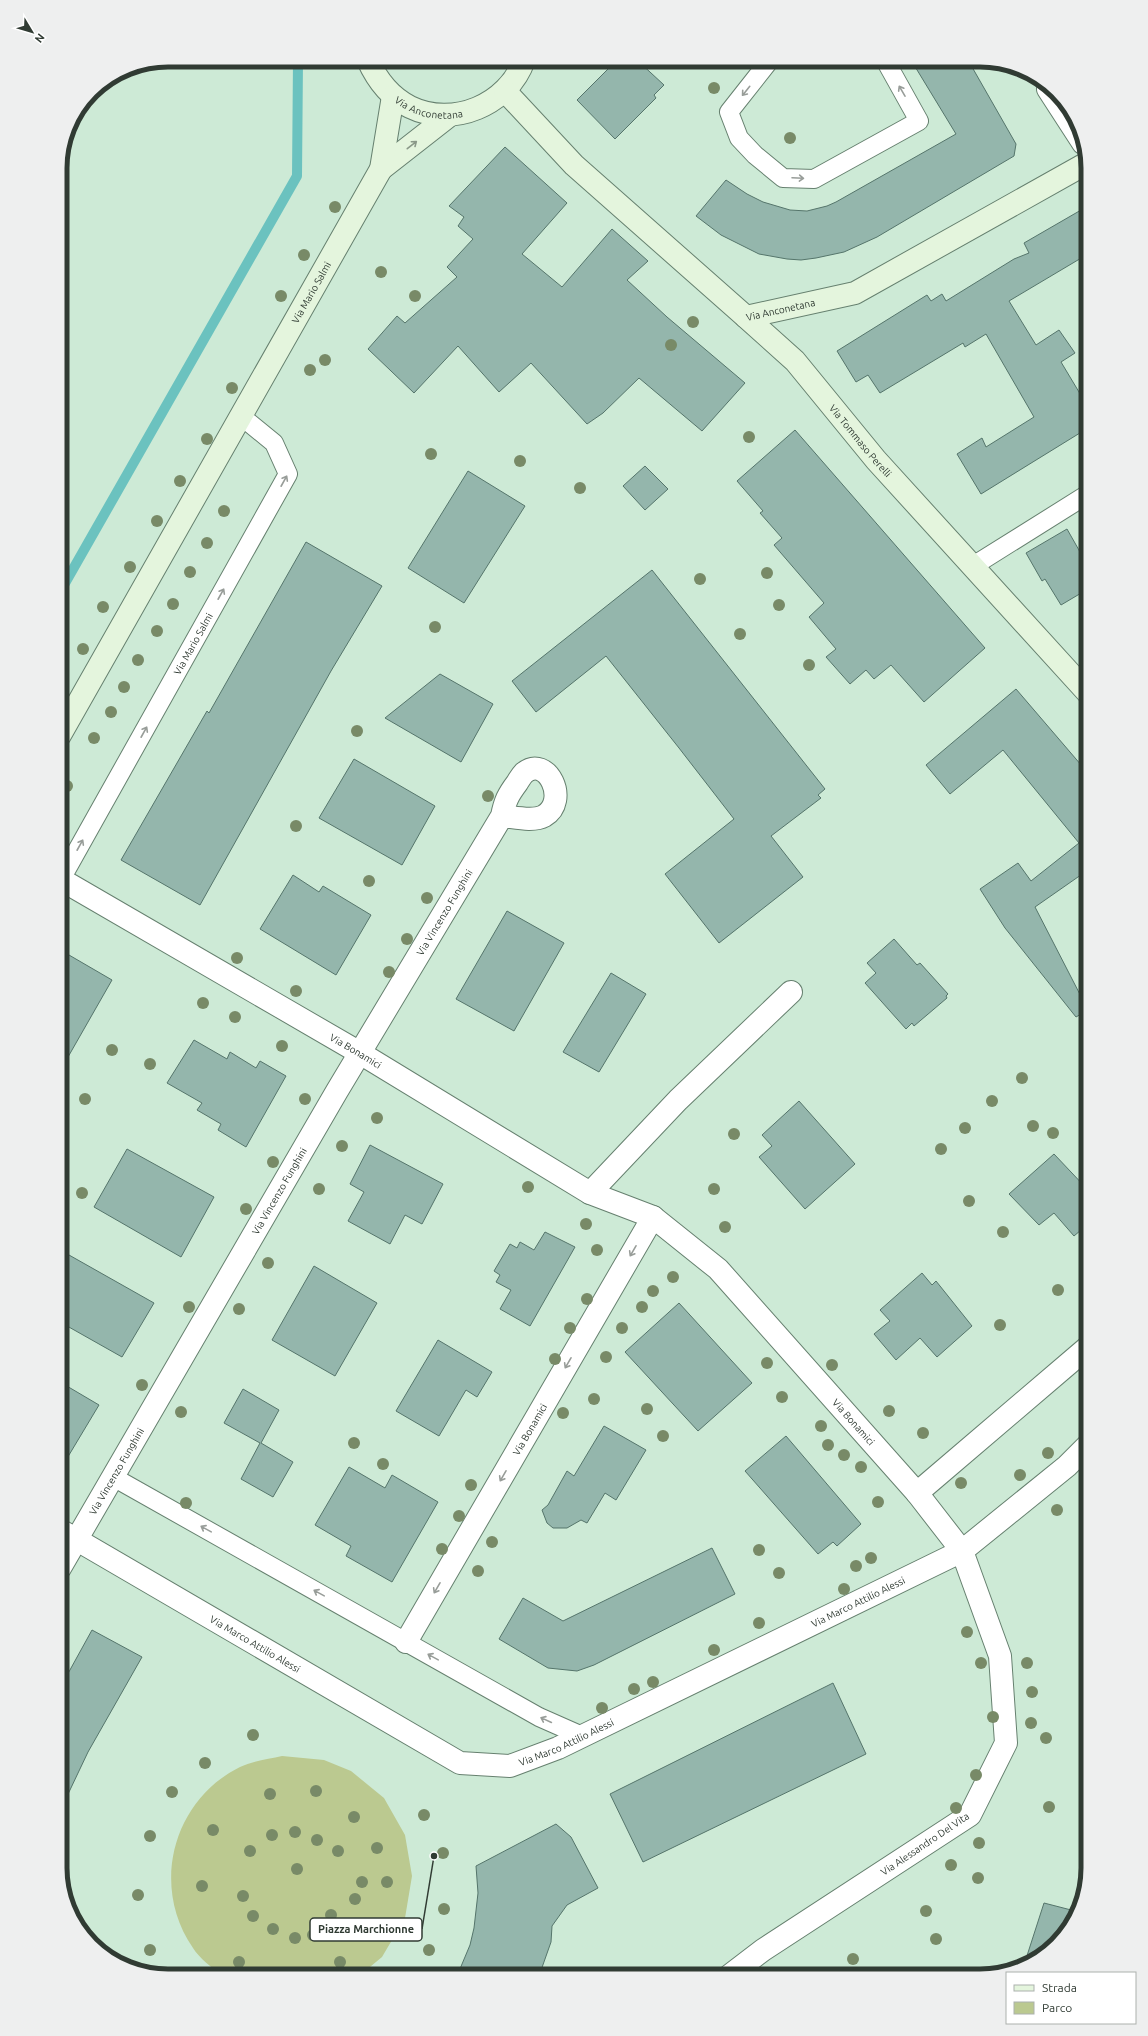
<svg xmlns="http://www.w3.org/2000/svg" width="1148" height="2036" viewBox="0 0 1148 2036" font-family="Ubuntu,sans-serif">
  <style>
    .green { fill: #bbc990 }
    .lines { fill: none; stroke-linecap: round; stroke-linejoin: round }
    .stream { stroke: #6bc2bf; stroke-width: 10 }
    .building { fill: #94b6ac; stroke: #55756b }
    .lane-casing { stroke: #66806f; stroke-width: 20 }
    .street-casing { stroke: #66806f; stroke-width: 24 }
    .secondary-casing { stroke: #66806f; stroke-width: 24 }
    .lane { stroke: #fff; stroke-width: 18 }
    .street { stroke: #fff; stroke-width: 22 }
    .secondary { stroke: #e4f5dd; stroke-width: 22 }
    .tree { fill: #788a67 }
    .oneway { stroke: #989d99 }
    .oneway2 { stroke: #8a9888 }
    .labels { text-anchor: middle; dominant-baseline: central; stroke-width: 3.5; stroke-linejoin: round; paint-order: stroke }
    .street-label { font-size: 10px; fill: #303b33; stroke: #fff }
    .rim { fill: none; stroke: #303b33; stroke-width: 5 }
    .leader { fill: none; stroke: #303b33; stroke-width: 1.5 }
    .callout-dot { fill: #303b33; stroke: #fff; stroke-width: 1.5 }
    .callout { fill: #fff; stroke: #303b33; stroke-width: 1.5 }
    .callout-label { font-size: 11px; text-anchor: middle; font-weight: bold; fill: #303b33 }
  </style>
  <rect width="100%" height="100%" fill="#cdead6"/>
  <path class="green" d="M282 1756 324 1760 351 1771 384 1798 405 1835 412 1876 405 1918 382 1957 359 1976H221C212 1967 199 1958 193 1948 150 1886 173 1800 240 1767 252 1761 269 1759 282 1756Z"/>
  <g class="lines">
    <path class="stream" d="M60 592 297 176 298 60"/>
  </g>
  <path class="building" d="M617 60H637L664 85 654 95 656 98 615 139 577 100Z
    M911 60H968L1016 144 1014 156 877 237 844 252 816 258 801 260 787 259 759 254 721 235 696 216 726 180 747 194 763 202 790 210 807 211 827 206 836 202 956 134Z
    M505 147 567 203 522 254 562 287 612 229 648 261 627 280 667 317 745 383 702 431 639 378 603 413 587 424 531 363 499 392 458 346 414 393 368 349 397 316 405 323 457 277 447 267 473 239 458 226 464 217 449 206Z
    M1088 206V254L1009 301 1036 345 1059 330 1075 353 1061 362 1088 407V428L981 494 957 454 982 438 986 447 1034 417 986 334 965 347 963 343 880 393 868 375 856 382 837 351 927 295 931 301 942 294 946 301 1014 259 1029 253 1024 243Z
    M795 430 985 648 924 702 891 665 874 679 866 670 850 684 826 657 836 649 809 617 824 603 774 545 782 538 760 513 763 511 737 481Z
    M645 466 668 489 645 510 623 486Z
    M468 471 525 506 464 603 408 568Z
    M1067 529 1088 566V589L1061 605 1045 579 1042 581 1026 553Z
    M306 542 382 586 331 671 200 905 121 860 207 711 209 713Z
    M652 570 825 789 818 795 821 798 771 836 803 877 719 943 665 874 734 819 679 748 606 656 536 712 512 681Z
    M440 674 493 704 461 762 385 718Z
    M1016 689 1088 773V870L1035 907 1088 1010 1076 1017 1005 928 980 889 1018 863 1031 881 1079 843 1003 750 950 794 926 765Z
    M354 759 435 806 402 865 319 818Z
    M293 875 319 892 323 886 371 915 336 975 260 929Z
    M507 911 564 943 514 1031 456 999Z
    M894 939 917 965 920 963 948 994 946 996 947 998 914 1026 912 1023 906 1029 865 983 876 973 867 963Z
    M69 955 112 980 60 1071V971Z
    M611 973 646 994 599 1072 563 1052Z
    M194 1040 227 1059 230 1052 256 1068 260 1061 286 1076 246 1147 218 1130 221 1124 197 1110 202 1103 167 1083Z
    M799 1101 855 1164 805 1209 759 1157 772 1146 762 1135Z
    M370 1145 443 1184 422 1224 405 1215 390 1244 348 1221 364 1192 350 1184Z
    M127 1149 214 1197 181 1257 94 1207Z
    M1054 1154 1088 1190V1224L1074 1236 1054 1213 1039 1225 1009 1194Z
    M545 1232 575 1247 530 1326 500 1309 511 1290 496 1282 500 1275 494 1271 510 1244 517 1248 520 1242 534 1250Z
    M69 1255 154 1303 122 1357 60 1322V1270Z
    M314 1266 377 1303 335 1376 272 1340Z
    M922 1273 932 1285 936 1281 972 1326 937 1357 920 1338 896 1360 874 1334 890 1321 880 1310Z
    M679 1303 752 1383 698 1431 625 1352Z
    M438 1340 492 1372 477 1397 466 1390 439 1436 396 1411Z
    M60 1382 99 1405 60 1470Z
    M243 1389 279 1410 261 1443 293 1462 273 1497 241 1479 260 1443 224 1423Z
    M604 1426 646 1450 616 1500 605 1493 587 1523 581 1520 567 1528H553L547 1523 542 1510 548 1505 567 1471 574 1476Z
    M786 1436 861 1524 837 1546 833 1542 818 1554 745 1471Z
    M349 1467 385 1488 392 1475 438 1502 392 1582 346 1556 351 1546 315 1525Z
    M712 1548 735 1594 594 1665 577 1671 548 1668 499 1639 523 1598 563 1621Z
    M92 1630 142 1657 88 1752 60 1811V1688Z
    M833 1683 866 1754 643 1862 610 1794Z
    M556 1824 571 1837 598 1888 567 1905 552 1926 551 1942 539 1976H457L470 1945 474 1928 478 1893 476 1866Z
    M1044 1903 1075 1911 1070 1927 1024 1965Z"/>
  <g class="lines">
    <g class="lane-casing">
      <g id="lane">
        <path d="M770 60 729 112 739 138 755 155 783 178 814 179 919 121 885 60"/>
        <path d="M973 566 1088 494"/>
        <path id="s1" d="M60 881 288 474 274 443 241 416"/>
        <path d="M113 1477 539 1717 582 1736"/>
      </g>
    </g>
    <g class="street-casing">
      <g id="street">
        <path d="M1048 89 1083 143"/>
        <path id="s2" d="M60 879 360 1053 590 1193 653 1217 718 1269 917 1493 962 1551 1000 1656 1006 1743 970 1815 763 1950 729 1976"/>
        <path d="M590 1193 678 1100 791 992"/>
        <path d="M917 1493 1088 1347"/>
        <path id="s3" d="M60 1530 460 1763 510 1766 558 1748 962 1551 1067 1466 1088 1445"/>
        <path id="s4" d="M60 1568 337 1091 502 816C505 801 508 795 517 783 519 780 521 776 524 773 547 754 570 801 544 816 533 822 514 817 502 816"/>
        <path id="s5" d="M406 1642 653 1217"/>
      </g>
    </g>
    <g class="secondary-casing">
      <g id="secondary">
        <path id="s6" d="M368 60C377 80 390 97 410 107 453 128 508 105 524 60"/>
        <path id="s7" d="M505 91 574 165 746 317 855 293 1087 163"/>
        <path d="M381 169 450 115"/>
        <path id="s8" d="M746 317 795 361 876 460 1088 693"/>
        <path id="s9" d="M60 735 381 169 393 96"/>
      </g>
    </g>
    <use href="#lane" class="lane"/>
    <use href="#street" class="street"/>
    <use href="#secondary" class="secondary"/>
  </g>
  <g class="tree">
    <circle cx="714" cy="88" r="6"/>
    <circle cx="790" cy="138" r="6"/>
    <circle cx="335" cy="207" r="6"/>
    <circle cx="304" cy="255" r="6"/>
    <circle cx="381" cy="272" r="6"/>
    <circle cx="281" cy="296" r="6"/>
    <circle cx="415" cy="296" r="6"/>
    <circle cx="693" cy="322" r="6"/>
    <circle cx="671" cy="345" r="6"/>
    <circle cx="325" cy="360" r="6"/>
    <circle cx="310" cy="370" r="6"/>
    <circle cx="232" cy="388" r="6"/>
    <circle cx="749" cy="437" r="6"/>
    <circle cx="207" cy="439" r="6"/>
    <circle cx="431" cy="454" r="6"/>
    <circle cx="520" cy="461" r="6"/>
    <circle cx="180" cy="481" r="6"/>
    <circle cx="580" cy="488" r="6"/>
    <circle cx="224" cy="511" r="6"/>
    <circle cx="157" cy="521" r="6"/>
    <circle cx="207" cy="543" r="6"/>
    <circle cx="130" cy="567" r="6"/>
    <circle cx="190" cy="572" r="6"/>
    <circle cx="767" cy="573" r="6"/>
    <circle cx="700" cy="579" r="6"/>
    <circle cx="173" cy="604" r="6"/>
    <circle cx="779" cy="605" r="6"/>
    <circle cx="103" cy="607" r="6"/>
    <circle cx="435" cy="627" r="6"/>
    <circle cx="157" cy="631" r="6"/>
    <circle cx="740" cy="634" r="6"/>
    <circle cx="83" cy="649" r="6"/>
    <circle cx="138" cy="660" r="6"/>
    <circle cx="809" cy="665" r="6"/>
    <circle cx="124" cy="687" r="6"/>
    <circle cx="111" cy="712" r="6"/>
    <circle cx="357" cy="731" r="6"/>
    <circle cx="94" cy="738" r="6"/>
    <circle cx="67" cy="786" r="6"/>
    <circle cx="488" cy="796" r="6"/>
    <circle cx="296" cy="826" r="6"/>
    <circle cx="369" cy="881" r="6"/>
    <circle cx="427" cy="898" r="6"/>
    <circle cx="407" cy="939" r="6"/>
    <circle cx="237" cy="958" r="6"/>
    <circle cx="389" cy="972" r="6"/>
    <circle cx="296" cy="991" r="6"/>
    <circle cx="203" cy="1003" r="6"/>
    <circle cx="235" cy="1017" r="6"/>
    <circle cx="282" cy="1046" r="6"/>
    <circle cx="112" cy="1050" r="6"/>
    <circle cx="150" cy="1064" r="6"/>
    <circle cx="1022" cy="1078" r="6"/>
    <circle cx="85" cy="1099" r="6"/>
    <circle cx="305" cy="1099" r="6"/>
    <circle cx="992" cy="1101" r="6"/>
    <circle cx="377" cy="1118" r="6"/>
    <circle cx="1033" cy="1126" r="6"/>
    <circle cx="965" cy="1128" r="6"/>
    <circle cx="1053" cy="1133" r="6"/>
    <circle cx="734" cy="1134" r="6"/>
    <circle cx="342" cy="1146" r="6"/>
    <circle cx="941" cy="1149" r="6"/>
    <circle cx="273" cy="1162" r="6"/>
    <circle cx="528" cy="1187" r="6"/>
    <circle cx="319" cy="1189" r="6"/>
    <circle cx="714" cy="1189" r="6"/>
    <circle cx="82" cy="1193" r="6"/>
    <circle cx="969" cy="1201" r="6"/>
    <circle cx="246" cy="1209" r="6"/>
    <circle cx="586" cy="1224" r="6"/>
    <circle cx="725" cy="1227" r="6"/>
    <circle cx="1003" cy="1232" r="6"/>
    <circle cx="597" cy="1250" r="6"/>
    <circle cx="268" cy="1263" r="6"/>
    <circle cx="673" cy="1277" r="6"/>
    <circle cx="1058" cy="1290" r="6"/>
    <circle cx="653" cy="1291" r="6"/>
    <circle cx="587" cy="1299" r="6"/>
    <circle cx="189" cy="1307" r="6"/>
    <circle cx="642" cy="1307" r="6"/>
    <circle cx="239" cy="1309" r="6"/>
    <circle cx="1000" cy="1325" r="6"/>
    <circle cx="570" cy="1328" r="6"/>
    <circle cx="622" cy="1328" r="6"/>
    <circle cx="606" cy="1357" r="6"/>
    <circle cx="555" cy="1359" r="6"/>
    <circle cx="767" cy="1363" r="6"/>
    <circle cx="832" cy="1365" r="6"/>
    <circle cx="142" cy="1385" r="6"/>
    <circle cx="782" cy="1397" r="6"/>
    <circle cx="594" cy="1399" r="6"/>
    <circle cx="647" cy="1409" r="6"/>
    <circle cx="889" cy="1411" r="6"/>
    <circle cx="181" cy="1412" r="6"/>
    <circle cx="563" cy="1413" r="6"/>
    <circle cx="821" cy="1426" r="6"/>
    <circle cx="923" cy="1433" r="6"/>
    <circle cx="663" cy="1436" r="6"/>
    <circle cx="354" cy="1443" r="6"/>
    <circle cx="828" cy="1445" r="6"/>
    <circle cx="1048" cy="1453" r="6"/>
    <circle cx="844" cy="1455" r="6"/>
    <circle cx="383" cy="1464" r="6"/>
    <circle cx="861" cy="1467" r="6"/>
    <circle cx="1020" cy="1475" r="6"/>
    <circle cx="961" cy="1483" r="6"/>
    <circle cx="471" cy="1485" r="6"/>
    <circle cx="878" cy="1502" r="6"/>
    <circle cx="186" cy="1503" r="6"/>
    <circle cx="1057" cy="1510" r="6"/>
    <circle cx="459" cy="1516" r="6"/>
    <circle cx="492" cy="1542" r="6"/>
    <circle cx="442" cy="1549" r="6"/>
    <circle cx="759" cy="1550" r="6"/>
    <circle cx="871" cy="1558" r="6"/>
    <circle cx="856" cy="1566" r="6"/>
    <circle cx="478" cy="1571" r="6"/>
    <circle cx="779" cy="1573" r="6"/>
    <circle cx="844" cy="1589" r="6"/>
    <circle cx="759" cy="1623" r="6"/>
    <circle cx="967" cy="1632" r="6"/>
    <circle cx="714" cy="1650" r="6"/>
    <circle cx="981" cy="1663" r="6"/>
    <circle cx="1027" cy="1663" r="6"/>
    <circle cx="653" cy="1682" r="6"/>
    <circle cx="634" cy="1689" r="6"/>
    <circle cx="1032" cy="1692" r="6"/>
    <circle cx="602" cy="1708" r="6"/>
    <circle cx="993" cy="1717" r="6"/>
    <circle cx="1031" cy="1723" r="6"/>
    <circle cx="253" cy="1735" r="6"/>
    <circle cx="1046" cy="1738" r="6"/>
    <circle cx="205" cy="1763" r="6"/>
    <circle cx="976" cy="1775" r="6"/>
    <circle cx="316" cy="1791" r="6"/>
    <circle cx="172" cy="1792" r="6"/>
    <circle cx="270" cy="1794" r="6"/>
    <circle cx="1049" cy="1807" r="6"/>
    <circle cx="956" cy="1808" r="6"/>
    <circle cx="424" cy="1815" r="6"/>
    <circle cx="354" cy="1817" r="6"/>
    <circle cx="213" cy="1830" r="6"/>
    <circle cx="295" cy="1832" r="6"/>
    <circle cx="272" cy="1835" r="6"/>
    <circle cx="150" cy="1836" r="6"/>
    <circle cx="317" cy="1840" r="6"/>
    <circle cx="979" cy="1843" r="6"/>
    <circle cx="377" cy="1848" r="6"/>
    <circle cx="250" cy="1851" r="6"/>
    <circle cx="338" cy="1851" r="6"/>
    <circle cx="443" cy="1853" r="6"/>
    <circle cx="951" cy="1865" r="6"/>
    <circle cx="297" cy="1869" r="6"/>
    <circle cx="978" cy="1878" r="6"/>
    <circle cx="362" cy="1882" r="6"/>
    <circle cx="387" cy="1882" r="6"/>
    <circle cx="202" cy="1886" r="6"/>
    <circle cx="138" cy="1895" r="6"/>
    <circle cx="243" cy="1896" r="6"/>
    <circle cx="355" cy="1899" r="6"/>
    <circle cx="444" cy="1909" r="6"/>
    <circle cx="926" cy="1911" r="6"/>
    <circle cx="331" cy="1915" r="6"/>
    <circle cx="253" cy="1916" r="6"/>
    <circle cx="273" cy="1929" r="6"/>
    <circle cx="313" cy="1935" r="6"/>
    <circle cx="295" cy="1938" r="6"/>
    <circle cx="936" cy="1939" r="6"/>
    <circle cx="150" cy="1950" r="6"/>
    <circle cx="429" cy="1950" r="6"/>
    <circle cx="853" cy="1959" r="6"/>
    <circle cx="239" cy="1962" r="6"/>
    <circle cx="340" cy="1962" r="6"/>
  </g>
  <defs><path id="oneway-shaft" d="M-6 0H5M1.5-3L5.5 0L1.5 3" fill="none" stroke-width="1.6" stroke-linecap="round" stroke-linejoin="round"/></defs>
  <g class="oneway">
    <use href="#oneway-shaft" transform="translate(746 91) rotate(129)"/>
    <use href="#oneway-shaft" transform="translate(902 91) rotate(-120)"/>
    <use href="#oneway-shaft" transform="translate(798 178) rotate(3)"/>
    <use href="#oneway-shaft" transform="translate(284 481) rotate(-61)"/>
    <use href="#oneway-shaft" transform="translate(221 594) rotate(-61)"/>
    <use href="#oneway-shaft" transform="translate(144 732) rotate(-61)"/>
    <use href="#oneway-shaft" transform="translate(80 845) rotate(-61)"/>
    <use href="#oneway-shaft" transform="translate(633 1251) rotate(120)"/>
    <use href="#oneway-shaft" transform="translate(568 1363) rotate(120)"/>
    <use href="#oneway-shaft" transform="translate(503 1476) rotate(120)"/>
    <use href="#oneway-shaft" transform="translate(206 1529) rotate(-151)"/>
    <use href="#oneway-shaft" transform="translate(437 1588) rotate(120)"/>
    <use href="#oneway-shaft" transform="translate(319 1593) rotate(-151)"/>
    <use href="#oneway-shaft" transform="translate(433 1657) rotate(-151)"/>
    <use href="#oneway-shaft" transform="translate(546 1720) rotate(-155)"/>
  </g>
  <use class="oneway2" href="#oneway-shaft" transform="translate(412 145) rotate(-38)"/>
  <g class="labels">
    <g class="street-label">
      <text stroke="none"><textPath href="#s6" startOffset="83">Via Anconetana</textPath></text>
      <text stroke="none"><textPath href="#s9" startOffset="509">Via Mario Salmi</textPath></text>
      <text stroke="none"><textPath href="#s7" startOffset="366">Via Anconetana</textPath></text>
      <text stroke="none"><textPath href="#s8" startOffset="169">Via Tommaso Perelli</textPath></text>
      <text stroke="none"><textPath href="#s1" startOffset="272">Via Mario Salmi</textPath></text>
      <text stroke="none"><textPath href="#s4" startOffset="760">Via Vincenzo Funghini</textPath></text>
      <text stroke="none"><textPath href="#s2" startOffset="342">Via Bonamici</textPath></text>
      <text stroke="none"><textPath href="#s4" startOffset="436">Via Vincenzo Funghini</textPath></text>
      <text stroke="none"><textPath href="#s2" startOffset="971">Via Bonamici</textPath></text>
      <text stroke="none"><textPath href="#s5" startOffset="246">Via Bonamici</textPath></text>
      <text stroke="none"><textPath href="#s4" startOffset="112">Via Vincenzo Funghini</textPath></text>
      <text stroke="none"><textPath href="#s3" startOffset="898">Via Marco Attilio Alessi</textPath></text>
      <text stroke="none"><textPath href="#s3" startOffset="226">Via Marco Attilio Alessi</textPath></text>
      <text stroke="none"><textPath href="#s3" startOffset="574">Via Marco Attilio Alessi</textPath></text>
      <text transform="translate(925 1844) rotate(-34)">Via Alessandro Del Vita</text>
    </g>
  </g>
  <path d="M0 0H1148V2036H0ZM168 67H980A101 101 0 0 1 1081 168V1868A101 101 0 0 1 980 1969H168A101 101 0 0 1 67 1868V168A101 101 0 0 1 168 67Z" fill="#eeefef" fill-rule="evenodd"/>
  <path class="rim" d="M168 67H980A101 101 0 0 1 1081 168V1868A101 101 0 0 1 980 1969H168A101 101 0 0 1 67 1868V168A101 101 0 0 1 168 67Z"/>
  <path class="leader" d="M434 1856L422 1929"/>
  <circle class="callout-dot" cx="434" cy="1856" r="4"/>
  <rect class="callout" x="310" y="1918" width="112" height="23" rx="4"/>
  <g class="callout-label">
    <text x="366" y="1933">Piazza Marchionne</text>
  </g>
  <rect x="1006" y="1972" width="130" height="52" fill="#ffffff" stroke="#acb1ad"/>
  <rect x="1014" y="1985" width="20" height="6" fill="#e4f5dd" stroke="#acb1ad"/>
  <text x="1042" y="1992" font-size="12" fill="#303b33">Strada</text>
  <rect x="1014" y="2002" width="20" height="12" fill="#bbc990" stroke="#acb1ad"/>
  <text x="1042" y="2012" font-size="12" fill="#303b33">Parco</text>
  <g transform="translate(32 32) rotate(128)" stroke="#ffffff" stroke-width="3" paint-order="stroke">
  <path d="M0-3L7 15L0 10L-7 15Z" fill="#303b33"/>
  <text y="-6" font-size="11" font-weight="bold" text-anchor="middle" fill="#303b33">N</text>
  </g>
</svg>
